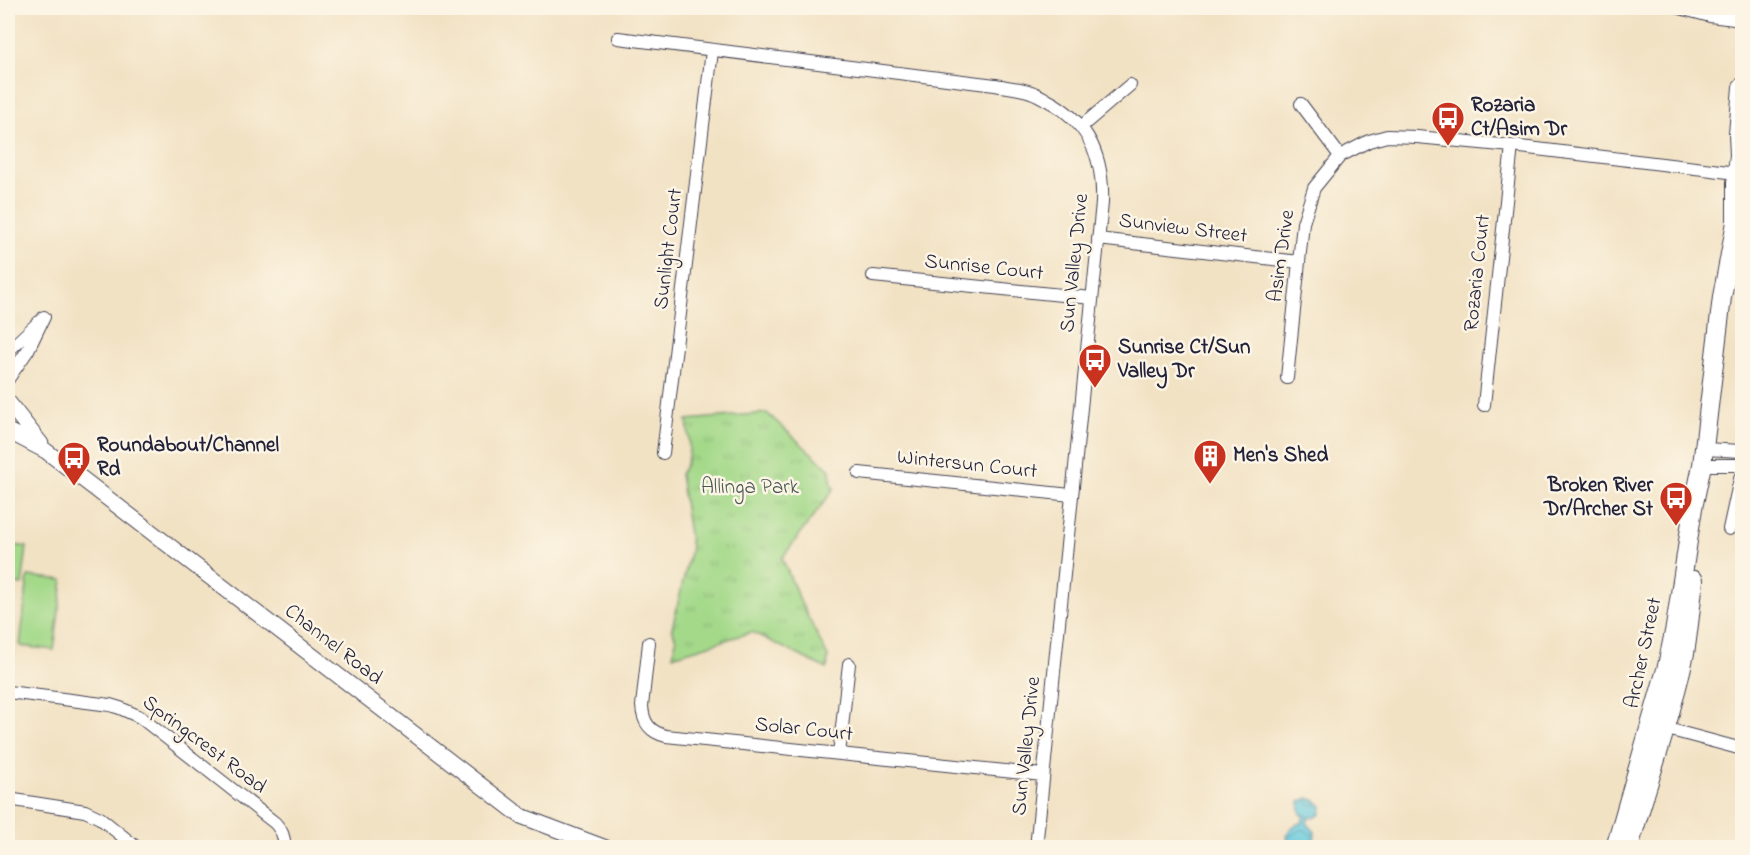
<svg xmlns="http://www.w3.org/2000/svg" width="1750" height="855" viewBox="0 0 1750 855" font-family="'Indie Flower',sans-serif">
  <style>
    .park { fill: url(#park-tufts); stroke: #637e62; stroke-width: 1.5 }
    .pitch { fill: #a4d98a; stroke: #637e62; stroke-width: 1.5 }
    .water { fill: url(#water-waves); stroke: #41748c; stroke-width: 1.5 }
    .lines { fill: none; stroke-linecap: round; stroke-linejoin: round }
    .minor-casing { stroke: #413f50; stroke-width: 14 }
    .tertiary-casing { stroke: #413f50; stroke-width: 17 }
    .secondary-casing { stroke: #413f50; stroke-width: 20 }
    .minor { stroke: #fff; stroke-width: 12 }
    .tertiary { stroke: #fff; stroke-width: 15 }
    .secondary { stroke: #fff; stroke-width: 18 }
    .labels { text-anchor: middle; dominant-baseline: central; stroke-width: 5; stroke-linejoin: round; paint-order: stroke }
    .poi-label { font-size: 21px; font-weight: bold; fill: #22223b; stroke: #fcf5e5; text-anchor: start }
    .street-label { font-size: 21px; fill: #22223b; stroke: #fcf5e5 }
    .park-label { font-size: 21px; fill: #495953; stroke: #fcf5e5 }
  </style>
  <defs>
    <pattern id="park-tufts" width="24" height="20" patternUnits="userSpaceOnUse" patternTransform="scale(1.5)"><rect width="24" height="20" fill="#a4d98a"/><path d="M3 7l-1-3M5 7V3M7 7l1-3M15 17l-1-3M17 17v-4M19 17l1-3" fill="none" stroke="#8dba78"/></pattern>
    <pattern id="water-waves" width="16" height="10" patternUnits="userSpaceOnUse" patternTransform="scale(1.5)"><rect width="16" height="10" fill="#60c7dc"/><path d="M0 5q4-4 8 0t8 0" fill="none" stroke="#4fa1b4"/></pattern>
  </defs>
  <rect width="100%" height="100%" fill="#fcf5e5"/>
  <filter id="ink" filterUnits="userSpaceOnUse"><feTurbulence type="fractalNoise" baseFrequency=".0167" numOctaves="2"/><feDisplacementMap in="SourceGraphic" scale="12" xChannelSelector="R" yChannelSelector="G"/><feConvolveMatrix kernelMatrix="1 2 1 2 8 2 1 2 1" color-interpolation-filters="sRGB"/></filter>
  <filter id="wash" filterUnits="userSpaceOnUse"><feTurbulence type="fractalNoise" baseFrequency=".008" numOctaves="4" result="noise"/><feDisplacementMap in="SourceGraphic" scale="24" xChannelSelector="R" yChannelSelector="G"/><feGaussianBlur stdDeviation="1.35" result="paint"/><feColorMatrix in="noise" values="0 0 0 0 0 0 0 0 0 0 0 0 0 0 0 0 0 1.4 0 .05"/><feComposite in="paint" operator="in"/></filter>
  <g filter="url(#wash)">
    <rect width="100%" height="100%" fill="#f2e2c4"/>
    <path class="park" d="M767 413 830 470 831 481 834 489 782 558 800 601 828 657 827 669 752 632 673 656 676 640 672 628 691 548 680 474C693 457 689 440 687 420Z"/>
    <path class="pitch" d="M8 544 27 547 22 585 8 583Z
      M28 576 63 580 54 650 20 646Z"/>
    <path class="water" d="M1308 798 1316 801 1322 806 1321 814 1314 818 1309 817 1307 823 1315 832 1314 841 1310 847H1291C1283 835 1289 826 1302 823L1304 815 1301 814 1300 808V802Z"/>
  </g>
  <g filter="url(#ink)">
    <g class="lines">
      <g class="minor-casing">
        <path id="minor" d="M1680 8 1710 16 1742 20
          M618 38 995 85C1006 87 1019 88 1031 92 1037 94 1042 97 1047 100 1089 122 1104 158 1102 203L1036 848
          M1301 104 1340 156
          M1082 126 1130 85
          M1098 239 1299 262
          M873 276 1092 298
          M8 351 39 322
          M1287 378 1303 223 1314 188 1340 156 1369 141 1387 136 1417 137 1512 146 1737 173
          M8 379 28 350 44 317
          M1484 405 1512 146
          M1704 449 1742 451
          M663 453 712 51
          M1702 465H1742
          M859 473 1071 495
          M1729 529 1742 470
          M649 643 642 706C643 723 650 732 666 736L1043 775
          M8 692 110 705 120 708 140 717 275 823C282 831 285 837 284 848
          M1660 727 1742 749
          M839 754 849 664
          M8 799 85 811 100 818 137 848"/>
      </g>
      <g class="tertiary-casing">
        <path id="tertiary" d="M8 402 41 444
          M8 431 46 451 521 816 606 848"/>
      </g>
      <g class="secondary-casing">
        <path id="secondary" d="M1615 848 1667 666 1675 627 1693 508 1702 465 1722 297 1736 222V183L1739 155 1738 134 1742 87
          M1629 848C1647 783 1671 720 1685 653 1689 629 1691 605 1694 580"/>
      </g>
      <use href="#minor" class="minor"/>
      <use href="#tertiary" class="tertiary"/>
      <use href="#secondary" class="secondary"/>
    </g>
  </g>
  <defs>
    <g id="bus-pin" transform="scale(1.725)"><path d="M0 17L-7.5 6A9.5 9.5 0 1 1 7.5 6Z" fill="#c8321e" stroke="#fcf5e5"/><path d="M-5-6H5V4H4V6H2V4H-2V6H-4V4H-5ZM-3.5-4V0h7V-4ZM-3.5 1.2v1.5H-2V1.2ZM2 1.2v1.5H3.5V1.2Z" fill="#fff"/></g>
    <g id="building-pin" transform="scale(1.725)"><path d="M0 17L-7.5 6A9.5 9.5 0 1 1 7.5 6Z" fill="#c8321e" stroke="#fcf5e5"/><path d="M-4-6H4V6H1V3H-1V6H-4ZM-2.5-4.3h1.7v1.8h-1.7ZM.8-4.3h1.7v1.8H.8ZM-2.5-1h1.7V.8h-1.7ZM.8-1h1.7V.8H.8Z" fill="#fff"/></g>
  </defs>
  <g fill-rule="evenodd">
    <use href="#bus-pin" x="1448" y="118"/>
    <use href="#bus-pin" x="1095" y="360"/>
    <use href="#building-pin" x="1210" y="456"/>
    <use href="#bus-pin" x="74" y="458"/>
    <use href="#bus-pin" x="1676" y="498"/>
  </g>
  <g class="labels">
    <g class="poi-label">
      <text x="1471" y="106">Rozaria<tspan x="1471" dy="24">Ct/Asim Dr</tspan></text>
      <text x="1118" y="348">Sunrise Ct/Sun<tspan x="1118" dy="24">Valley Dr</tspan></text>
      <text x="97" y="446">Roundabout/Channel<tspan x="97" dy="24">Rd</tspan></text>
      <text x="1233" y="456">Men's Shed</text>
      <text x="1653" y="486" text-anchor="end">Broken River<tspan x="1653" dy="24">Dr/Archer St</tspan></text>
    </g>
    <g class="street-label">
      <text transform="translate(1183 229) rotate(7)">Sunview Street</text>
      <text transform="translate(669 249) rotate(-83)">Sunlight Court</text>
      <text transform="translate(1282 256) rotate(-82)">Asim Drive</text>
      <text transform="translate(1075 263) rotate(-84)">Sun Valley Drive</text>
      <text transform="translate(984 268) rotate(6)">Sunrise Court</text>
      <text transform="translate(1478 273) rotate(-84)">Rozaria Court</text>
      <text transform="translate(967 465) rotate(6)">Wintersun Court</text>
      <text transform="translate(333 645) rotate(38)">Channel Road</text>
      <text transform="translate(1644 653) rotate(-78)">Archer Street</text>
      <text transform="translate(804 730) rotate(6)">Solar Court</text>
      <text transform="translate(204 745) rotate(37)">Springcrest Road</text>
      <text transform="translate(1027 746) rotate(-84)">Sun Valley Drive</text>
    </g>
    <g class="park-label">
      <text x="750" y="488">Allinga Park</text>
    </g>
  </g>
  <rect width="1750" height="855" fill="none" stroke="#fcf5e5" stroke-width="30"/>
</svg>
